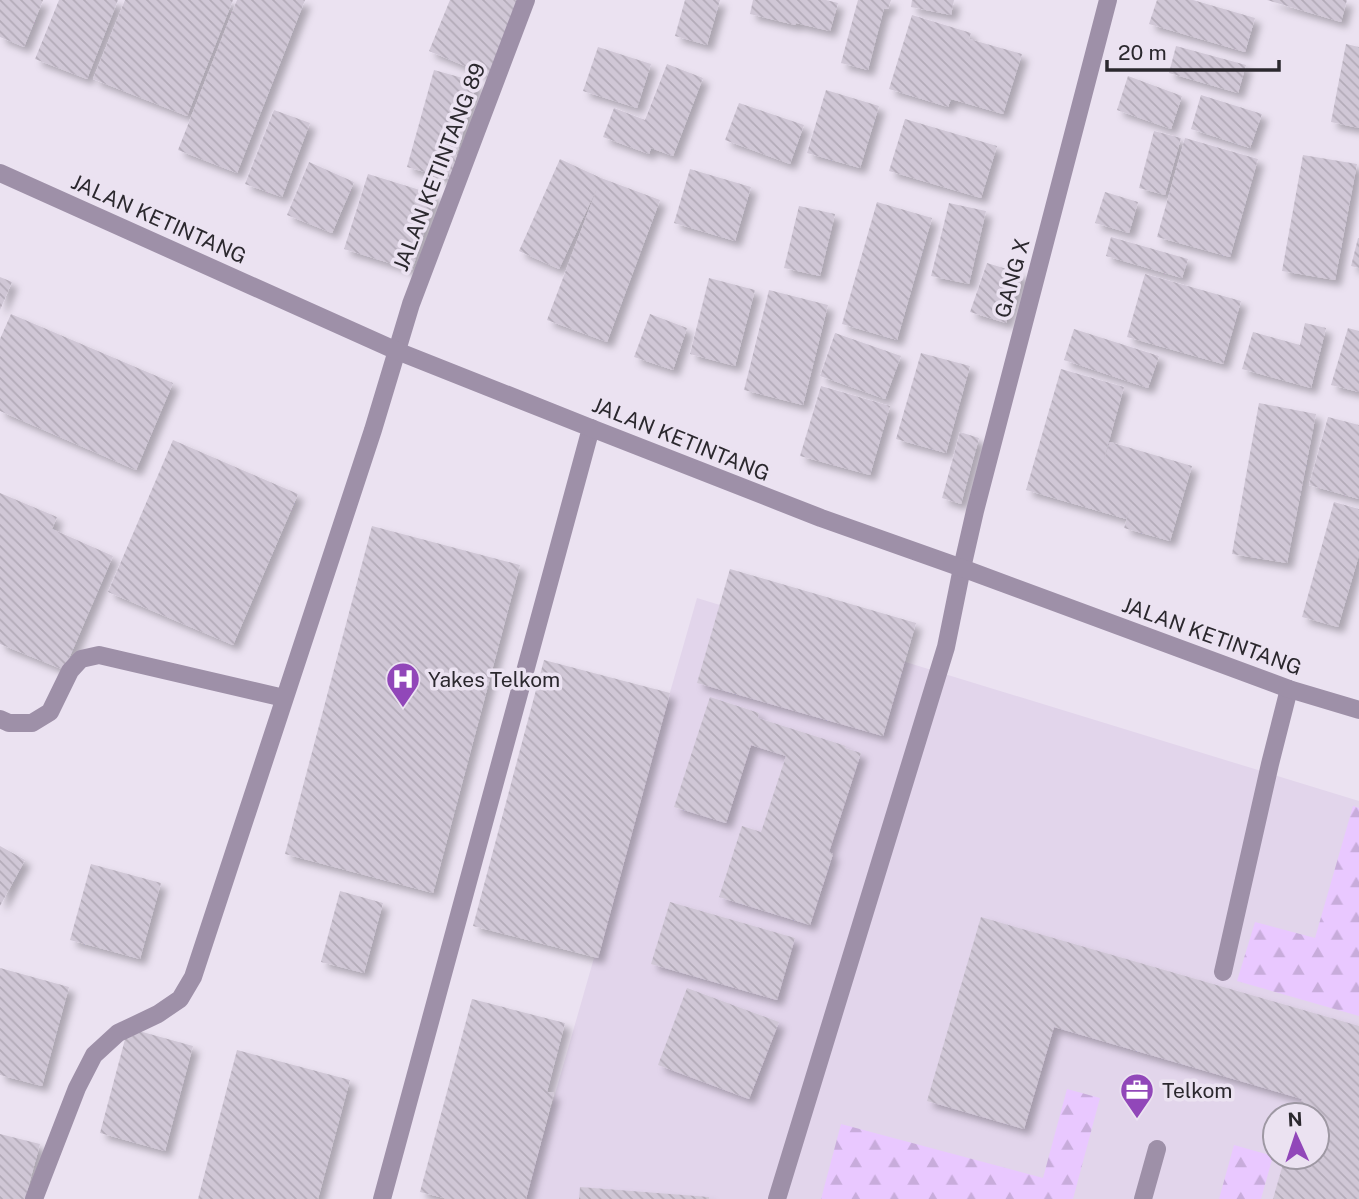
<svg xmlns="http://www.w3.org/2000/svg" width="1359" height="1199" viewBox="0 0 1359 1199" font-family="'Public Sans',sans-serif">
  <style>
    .built { fill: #e2d5eb; fill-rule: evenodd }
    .forest { fill: url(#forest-firs) }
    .building { fill: url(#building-back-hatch); filter: url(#shadow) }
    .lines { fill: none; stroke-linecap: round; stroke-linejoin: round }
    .service { stroke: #9e90a8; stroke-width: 18 }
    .minor { stroke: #9e90a8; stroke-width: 18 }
    .tertiary { stroke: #9e90a8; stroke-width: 18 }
    .labels { text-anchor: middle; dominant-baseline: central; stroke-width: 7; stroke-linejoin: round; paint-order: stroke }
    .street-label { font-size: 21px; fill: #2b282e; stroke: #ebe2f1 }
    .poi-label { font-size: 21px; fill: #2b282e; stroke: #ebe2f1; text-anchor: start }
  </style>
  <defs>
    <pattern id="forest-firs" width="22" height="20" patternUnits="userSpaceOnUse" patternTransform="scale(1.75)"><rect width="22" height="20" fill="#e9c8ff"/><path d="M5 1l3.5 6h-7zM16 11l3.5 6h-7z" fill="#c8acdb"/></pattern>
    <pattern id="building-back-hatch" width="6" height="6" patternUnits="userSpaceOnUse" patternTransform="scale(1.75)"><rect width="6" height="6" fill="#d0c7d6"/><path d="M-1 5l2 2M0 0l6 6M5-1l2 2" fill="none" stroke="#b3abb8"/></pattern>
    <filter id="shadow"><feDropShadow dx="6" dy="6" stdDeviation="3.5" flood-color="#0004"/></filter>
  </defs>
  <rect width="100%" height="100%" fill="#ebe2f1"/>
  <path class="built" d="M697 598 1359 801V1199H525ZM1275 1115H1317V1157H1275Z"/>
  <path class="forest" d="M1353 806 1359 808V1016L1237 981 1255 922 1315 938Z
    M1067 1089 1100 1098 1073 1199H821L841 1124 1043 1178Z
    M1234 1145 1273 1156 1261 1199H1219Z"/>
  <path class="building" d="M0 0H43L24 47 0 37Z
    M59 0H118L87 79 35 59Z
    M125 0H233L187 116 93 79Z
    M237 0H305L237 173 178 150Z
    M450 0H515L519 2 489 76 429 51Z
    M685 0H720L707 45 675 36Z
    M753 0H826L838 3 830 31 796 23 795 25 750 14Z
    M858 0H891L888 9 884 8 868 70 841 63Z
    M912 0H954L951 15 911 7Z
    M1157 0H1193L1255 18 1245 52 1149 24Z
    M1267 0H1347L1341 22Z
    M912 15 971 33 969 39 1022 54 1003 114 951 99 948 107 889 89Z
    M1346 44 1359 47V128L1331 122Z
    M1176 46 1246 65 1238 93 1169 73Z
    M598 47 651 64 637 108 583 91Z
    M667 64 703 78 673 156 651 148 649 154 603 137 614 108 645 120Z
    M434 70 477 82 450 179 407 167Z
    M1128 76 1182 96 1171 129 1117 110Z
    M826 90 879 106 860 168 807 153Z
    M1201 95 1262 114 1250 148 1191 129Z
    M739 103 804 125 790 164 725 140Z
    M274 110 310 123 282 197 245 184Z
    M905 119 997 146 981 198 889 171Z
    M1154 131 1181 138 1165 195 1139 188Z
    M1185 138 1258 159 1230 257 1157 237Z
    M1303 155 1357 164 1335 280 1282 271Z
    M560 159 601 178 660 200 607 342 547 320 598 186 559 269 519 251Z
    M309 162 354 182 332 233 287 215Z
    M690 169 751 187 735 241 674 223Z
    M368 174 436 195 412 270 344 249Z
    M1105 192 1138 202 1129 233 1095 223Z
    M877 202 932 218 897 340 842 324Z
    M949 203 986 211 969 284 931 276Z
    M799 206 835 214 820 276 784 268Z
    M1111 237 1188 259 1182 278 1106 256Z
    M1358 238H1359V268L1351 266Z
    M987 263 1023 274 1006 323 970 312Z
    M1145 274 1241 301 1223 364 1127 337Z
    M0 277 12 282 0 310Z
    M709 278 755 290 735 366 690 354Z
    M769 290 828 305 803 405 744 390Z
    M11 314 173 383 136 470 0 411V339Z
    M650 314 687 328 673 370 634 357Z
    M1305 323 1326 328 1311 388 1242 369 1253 332 1300 345Z
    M1348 328 1359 331V392L1331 385Z
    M1074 329 1159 356 1148 388 1064 360Z
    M835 333 901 356 885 399 820 376Z
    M921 353 970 366 946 453 896 439Z
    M1061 369 1124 387 1102 466 1110 442 1192 466 1170 541 1124 528 1133 499 1126 519 1026 490Z
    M821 386 890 406 870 475 800 456Z
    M1259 403 1316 414 1287 563 1232 554Z
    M1328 417 1359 425V499L1309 485Z
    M960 432 979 438 961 504 942 498Z
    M173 440 298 494 233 645 108 592Z
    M0 493 57 517 52 529 113 556 64 670 0 644Z
    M1334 502 1359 509V555L1338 627 1302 617Z
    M372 526 520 565 433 893 285 854Z
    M730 569 916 623 883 736 697 683Z
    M544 660 670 693 598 958 473 926Z
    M710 697 759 713 758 718 846 746 845 748 861 753 829 852 833 854 810 925 719 897 742 826 761 832 786 756 751 745 726 823 674 807Z
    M0 846 25 860 0 906Z
    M91 864 161 883 140 959 70 940Z
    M340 891 383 903 364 973 321 962Z
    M670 902 795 938 777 1000 651 964Z
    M981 917 1359 1026V1199H1273L1285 1157H1317V1115H1298L1302 1099 1054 1027 1024 1129 927 1101Z
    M0 968 69 987 42 1086 0 1075Z
    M687 988 779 1022 749 1099 658 1065Z
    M472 999 565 1023 547 1092 554 1093 526 1199H448L420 1192Z
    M128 1028 193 1046 165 1151 100 1133Z
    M237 1050 350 1080 318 1199H198Z
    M0 1134 40 1144 25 1199H0Z
    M580 1187 709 1197V1199H579Z"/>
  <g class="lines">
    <path class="service" d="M1223 972 1270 764 1289 689
      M382 1199 591 428
      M777 1199 946 647 962 568
      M1143 1199 1157 1149"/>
    <path class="minor" d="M962 568 975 511 1108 0
      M0 719 9 723H32L50 712 70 671 81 659 99 655 284 698
      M34 1199 77 1088 94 1055 118 1033 158 1014 180 999 193 977 373 430 411 304 526 0"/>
    <path class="tertiary" d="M0 173 397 351 591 428 821 518 962 568 1289 689 1359 710"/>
  </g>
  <defs>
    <g id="hospital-pin" transform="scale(1.75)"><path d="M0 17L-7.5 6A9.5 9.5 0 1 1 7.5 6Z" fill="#9147b9" stroke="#ebe2f1"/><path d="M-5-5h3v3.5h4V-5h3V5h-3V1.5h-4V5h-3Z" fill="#fff"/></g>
    <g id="office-pin" transform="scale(1.75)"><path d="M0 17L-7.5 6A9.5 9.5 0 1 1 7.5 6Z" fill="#9147b9" stroke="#ebe2f1"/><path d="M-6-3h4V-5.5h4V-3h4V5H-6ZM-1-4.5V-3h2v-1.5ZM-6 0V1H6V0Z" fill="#fff"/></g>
  </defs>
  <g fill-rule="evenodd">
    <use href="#hospital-pin" x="403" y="679"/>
    <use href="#office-pin" x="1137" y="1090"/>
  </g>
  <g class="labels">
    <g class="street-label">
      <text transform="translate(439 167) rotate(-69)">JALAN KETINTANG 89</text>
      <text transform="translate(159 219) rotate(24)">JALAN KETINTANG</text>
      <text transform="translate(1012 278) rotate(-75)">GANG X</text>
      <text transform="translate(681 439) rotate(22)">JALAN KETINTANG</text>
      <text transform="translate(1212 636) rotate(20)">JALAN KETINTANG</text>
    </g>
    <g class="poi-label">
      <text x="428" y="679">Yakes Telkom</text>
      <text x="1162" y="1090">Telkom</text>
    </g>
  </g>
  <g transform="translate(1296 1136) rotate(357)"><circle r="33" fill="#ebe2f1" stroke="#9e98a3" stroke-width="2"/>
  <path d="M0-5L12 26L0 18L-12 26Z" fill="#9147b9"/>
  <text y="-10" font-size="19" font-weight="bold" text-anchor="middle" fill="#2b282e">N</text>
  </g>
  <path d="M1107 60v10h172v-10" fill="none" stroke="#2b282e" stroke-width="3.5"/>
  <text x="1118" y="60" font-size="21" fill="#2b282e" stroke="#ebe2f1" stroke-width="5" paint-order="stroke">20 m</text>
</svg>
